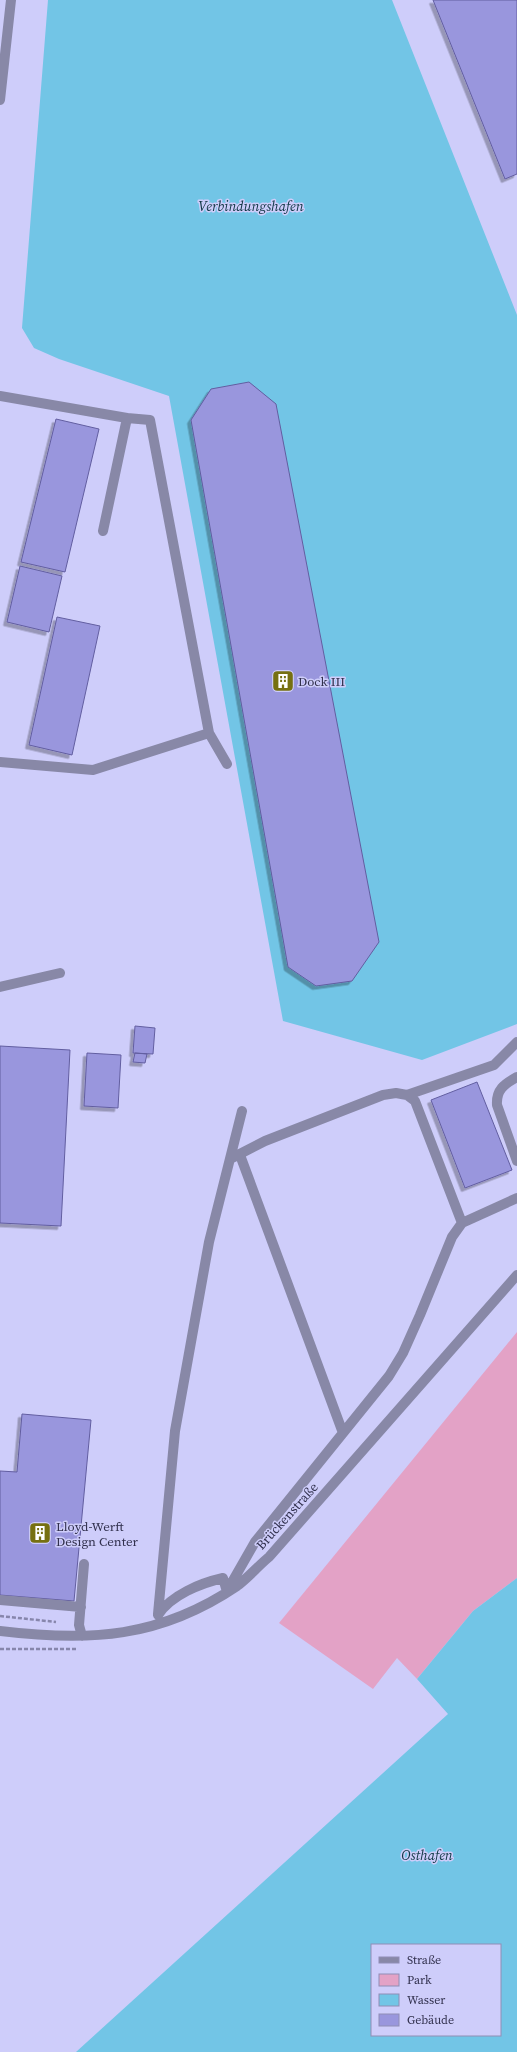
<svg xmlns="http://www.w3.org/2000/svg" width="517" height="2052" viewBox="0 0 517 2052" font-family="'Source Serif 4',serif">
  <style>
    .green { fill: #e3a2c6 }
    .water { fill: #72c5e6; fill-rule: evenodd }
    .building { fill: #9996dd; stroke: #625ea0; filter: url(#shadow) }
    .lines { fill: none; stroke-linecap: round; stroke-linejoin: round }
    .path { stroke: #8786ac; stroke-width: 2.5; stroke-dasharray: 4 2; stroke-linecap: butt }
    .minor { stroke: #8888a7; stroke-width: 10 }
    .labels { text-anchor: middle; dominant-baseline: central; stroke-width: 3; stroke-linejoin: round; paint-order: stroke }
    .poi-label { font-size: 13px; fill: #31304d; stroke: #cecdfa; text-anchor: start }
    .street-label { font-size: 13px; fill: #31304d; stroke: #cecdfa }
    .water-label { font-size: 14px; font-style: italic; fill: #0f3644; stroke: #cecdfa }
  </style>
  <defs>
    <filter id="shadow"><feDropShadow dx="-3.5" dy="3.5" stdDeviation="0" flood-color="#0004"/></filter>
  </defs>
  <rect width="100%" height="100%" fill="#cecdfa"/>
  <path class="green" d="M517 1332V1578L473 1611 417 1679 397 1658 373 1689 279 1623Z"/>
  <path class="water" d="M48 0H392L517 315V1024L422 1060 283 1021 169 396 59 359 34 348 22 328Z
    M517 1578V2052H76L448 1714 417 1679 473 1611ZM372 1945H500V2035H372Z"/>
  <path class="building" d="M433 0H517V174L505 179Z
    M249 382 276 404 379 942 352 981 316 986 288 967 191 420 211 389Z
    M56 419 99 429 65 572 21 562Z
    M20 566 62 576 49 632 7 622Z
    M57 617 100 626 72 755 29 745Z
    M135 1026 155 1028 153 1054 133 1053Z
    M0 1046 70 1050 61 1226 0 1223Z
    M87 1053 121 1055 118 1108 84 1106Z
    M135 1053 147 1054 145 1063 133 1062Z
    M477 1082 512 1170 465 1188 431 1100Z
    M22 1414 91 1420 74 1601 0 1595V1471L17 1472Z"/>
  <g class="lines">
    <path class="path" d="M0 1616 56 1622
      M0 1649H76"/>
    <path class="minor" d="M0 100 11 0
      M0 396 127 418 150 420 209 733
      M103 531 127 418
      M0 762 93 770 209 733 227 764
      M0 987 60 973
      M517 1077C504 1084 496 1090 497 1105L517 1161
      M407 1095 415 1101 462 1223
      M240 1155 343 1433
      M230 1159 265 1141 383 1095 396 1093 407 1095 494 1065 517 1042
      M227 1591 255 1542 389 1376 403 1353 420 1315 452 1237 462 1223 517 1198
      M0 1600 81 1607
      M158 1614 175 1431 209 1242 242 1111
      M158 1615C171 1595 201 1583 223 1578L227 1592
      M0 1631C90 1642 160 1638 237 1586 248 1578 258 1566 269 1557L517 1275
      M82 1636 79 1625 84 1564"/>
  </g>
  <defs>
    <g id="building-square" transform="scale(1.15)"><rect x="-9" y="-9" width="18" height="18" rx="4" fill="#767011" stroke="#cecdfa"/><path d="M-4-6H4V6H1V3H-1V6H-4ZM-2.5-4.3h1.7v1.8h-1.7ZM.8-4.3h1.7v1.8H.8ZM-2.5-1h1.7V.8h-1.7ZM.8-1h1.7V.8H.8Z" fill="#fff"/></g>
  </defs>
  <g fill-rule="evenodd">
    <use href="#building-square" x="283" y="681"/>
    <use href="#building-square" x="40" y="1533"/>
  </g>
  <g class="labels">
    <g class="poi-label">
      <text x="298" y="681">Dock III</text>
      <text x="56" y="1526">Lloyd-Werft<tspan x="56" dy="15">Design Center</tspan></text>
    </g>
    <g class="street-label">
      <text transform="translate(287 1516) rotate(-48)">Brückenstraße</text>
    </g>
    <g class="water-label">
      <text x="251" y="206">Verbindungshafen</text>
      <text x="427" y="1855">Osthafen</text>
    </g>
  </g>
  <rect x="371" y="1944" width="130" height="92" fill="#cecdfa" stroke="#8f8eb5"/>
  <rect x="379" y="1957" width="20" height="6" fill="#8888a7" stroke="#8f8eb5"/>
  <text x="407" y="1964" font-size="12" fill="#31304d">Straße</text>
  <rect x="379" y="1974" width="20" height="12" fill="#e3a2c6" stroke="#8f8eb5"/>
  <text x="407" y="1984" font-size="12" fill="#31304d">Park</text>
  <rect x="379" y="1994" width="20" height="12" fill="#72c5e6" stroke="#8f8eb5"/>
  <text x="407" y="2004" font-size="12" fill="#31304d">Wasser</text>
  <rect x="379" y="2014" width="20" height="12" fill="#9996dd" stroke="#8f8eb5"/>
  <text x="407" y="2024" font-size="12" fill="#31304d">Gebäude</text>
</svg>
